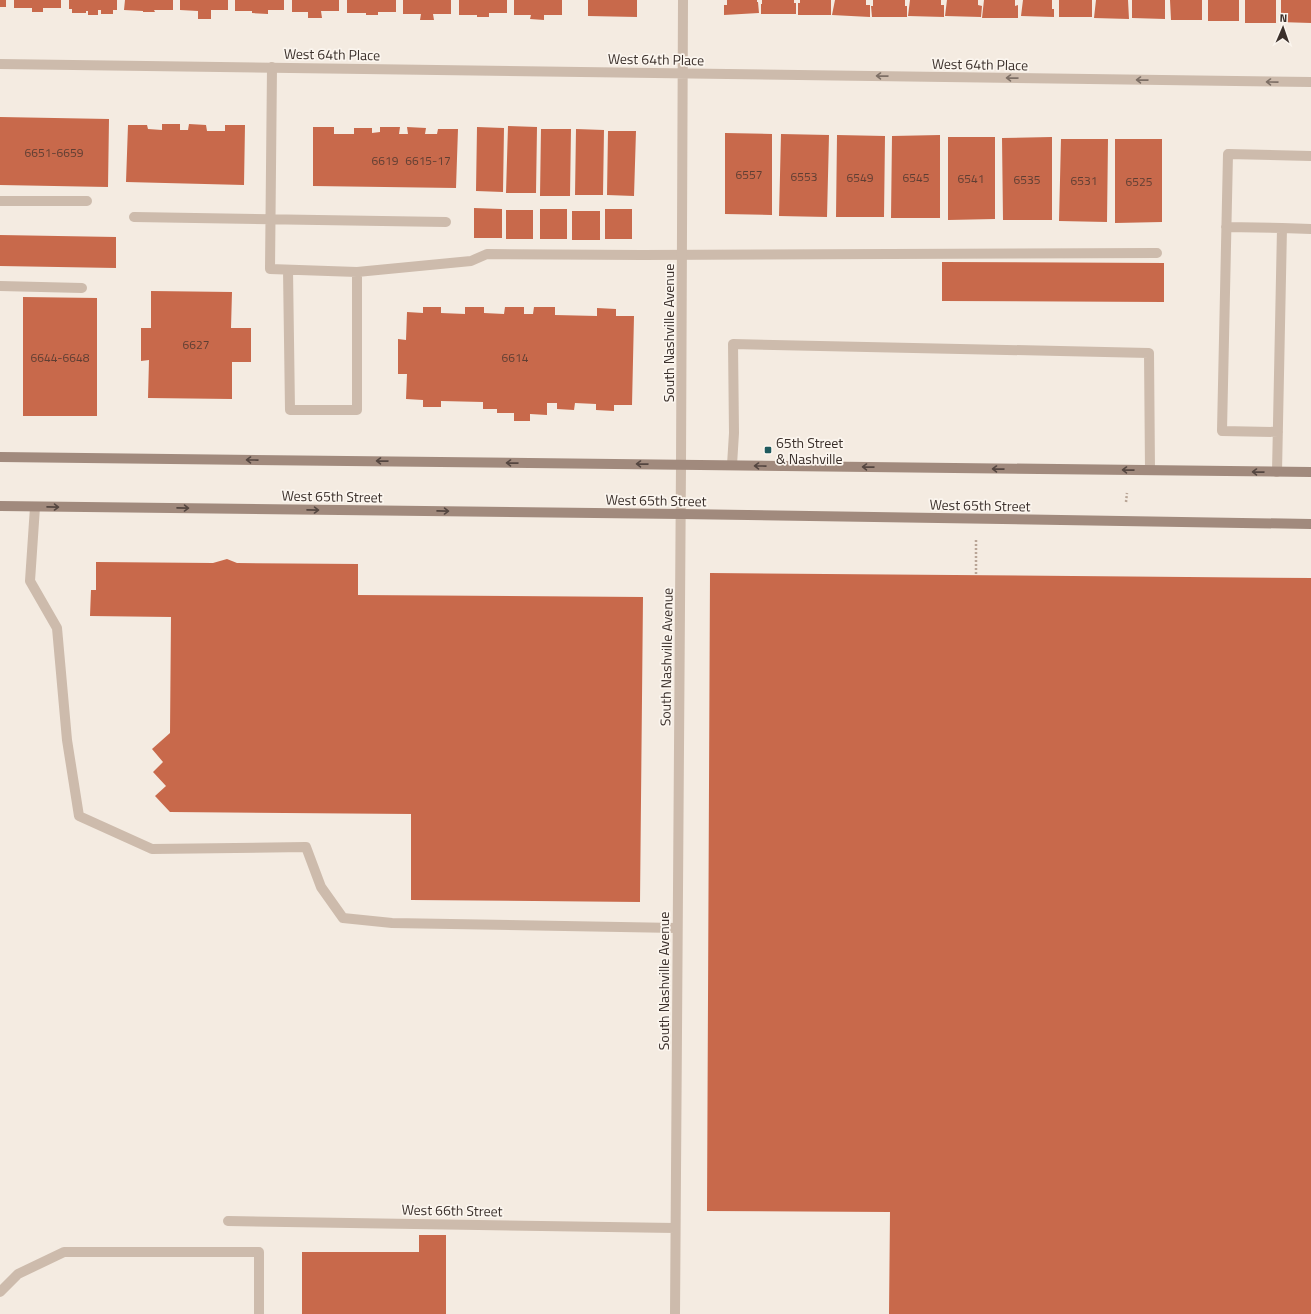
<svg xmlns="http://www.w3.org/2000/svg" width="1311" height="1314" viewBox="0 0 1311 1314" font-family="'Titillium Web',sans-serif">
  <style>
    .building { fill: #c8694b }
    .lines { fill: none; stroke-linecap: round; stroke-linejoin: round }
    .path { stroke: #b9a596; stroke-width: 2.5; stroke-dasharray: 2 2; stroke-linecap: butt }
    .lane { stroke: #cdbbac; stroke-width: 10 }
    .street { stroke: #cdbbac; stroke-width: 10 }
    .secondary { stroke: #a18a7d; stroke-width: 10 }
    .oneway { stroke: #7d6f65 }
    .oneway2 { stroke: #544640 }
    .poi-dot { fill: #1f5a5e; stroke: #fbf5ee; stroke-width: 1.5 }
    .labels { text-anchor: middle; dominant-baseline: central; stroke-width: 3.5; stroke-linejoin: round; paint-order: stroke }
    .number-label { font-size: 12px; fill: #5e3e33 }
    .street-label { font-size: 14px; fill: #3b302b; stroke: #fbf5ee }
    .poi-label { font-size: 14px; fill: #3b302b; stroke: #fbf5ee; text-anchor: start }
  </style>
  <rect width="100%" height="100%" fill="#f4ebe1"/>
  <path class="building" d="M0 0H6V7H0Z
    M14 0H61V8H43V12H32V8H14Z
    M69 0H117V10H113V14H101V10H98V15H88V11H86V13H72V9H69Z
    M125 0H173V10H154L155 12H143V11L124 10Z
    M180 0H228V10H211V19H198V11L180 10Z
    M235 0H284V10H268V14L252 13V11H235Z
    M292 0H339V11H321L322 18H308V12H292Z
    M347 0H396V12H378V15H366V13H347Z
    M403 0H451V14H433L434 20H420L421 14H403Z
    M459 0H507V13H489V17H477V15H459Z
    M514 0H562V15H544V20L530 19 531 15H514Z
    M588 0H637V17L588 16Z
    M727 0H757V2H758L759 13 724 15V5H727Z
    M762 0H794V3H796V14H761V4H762Z
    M800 0H831V15H798V3H800Z
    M835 0H866V5H870V17L832 15Z
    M873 0H905V6H907V17H872L871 6H873Z
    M910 0H941V5H944V17L908 16Z
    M947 0H978V5L982 6 981 17 945 16Z
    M984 0H1015V6L1018 5V18H982Z
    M1023 0H1052V9H1054V17L1021 16Z
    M1059 0H1092V17H1059Z
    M1096 0H1128L1129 19 1094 18Z
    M1132 0H1165V19L1132 18Z
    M1170 0H1202V20H1171Z
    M1208 0H1239V21H1208Z
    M1245 0H1276V23H1245Z
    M1281 0H1311V23L1279 22V13H1281Z
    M0 117 109 119 108 187 0 185Z
    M162 124H180V130H188L189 124 206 125 207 131H225V125H245L244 185 126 182 128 125H147L148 129 162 130Z
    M508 126 537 127 536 193H506Z
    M313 127H334V134H354V128H372V133L380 132V127H400L399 134H408L407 127 426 128 425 134H437L438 129H458L456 188 313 186Z
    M477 127 504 128 503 192 476 191Z
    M541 129H571L570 196H540Z
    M576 129 604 130 603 195H575Z
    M608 131H636L634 196 607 195Z
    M725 133 772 134V215L725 214Z
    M781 134 829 135 827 217 779 216Z
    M837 135 885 136 884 217H836Z
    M940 135V218H891L892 136Z
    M948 137H995V219L948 220Z
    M1052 137V220H1003L1002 138Z
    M1061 139H1108L1107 222 1059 221Z
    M1115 139H1162V222L1115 223Z
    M474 208 502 209V238H474Z
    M540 209H567V239H540Z
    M605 209H632V239H605Z
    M506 210H533V239H506Z
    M572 211H600V240H572Z
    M0 235 116 237V268L0 266Z
    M942 262 1164 263V302L942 301Z
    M151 291 232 292 231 328H251V362H232V399L148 398 149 360 141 361V328H151Z
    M23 297 97 298V416H23Z
    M423 307H441V313L465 314V307H484V313L504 314 505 307H524V314H533L534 307H555V315L597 316V308L616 309V316H634L632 405H614V411L596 410V404L575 403 574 410 557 409V403H547V415L530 414V421H514V413H497V409H483V402L441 401V407H423V400L406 399 407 374H398V339L406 340 407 312 423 313Z
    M227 559 237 563 358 564V595L643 597 640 902 411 900V814L170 812 155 796 166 786 153 772 163 762 152 749 170 733 171 617 90 616 91 590H96V562L213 563Z
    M710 573 1311 578V1314H889L890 1212 707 1211Z
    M419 1235H446V1314H302V1252H419Z"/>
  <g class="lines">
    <path class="path" d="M1126 502 1127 493
      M976 574V538"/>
    <path class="lane" d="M272 67 270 269 357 272 471 261 487 254 642 255 1157 253
      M0 201H87
      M134 217 446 222
      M1226 227 1282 228
      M288 270 290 410H357V272
      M0 286 82 288
      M1278 432 1222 431 1228 154 1311 156
      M732 465 734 433 733 344 1149 353 1150 470
      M1277 472 1282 228 1311 229
      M35 507 30 581 57 628 67 740 79 816 152 849 306 847 321 887 343 918 392 923 677 928
      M0 1292 18 1274 64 1252H259V1314"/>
    <path class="street" d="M0 64 1311 82
      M228 1221 675 1228
      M675 1314 681 465 683 0"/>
    <path class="secondary" d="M0 457 1311 472
      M0 506 681 514 1311 524"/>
  </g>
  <defs><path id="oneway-shaft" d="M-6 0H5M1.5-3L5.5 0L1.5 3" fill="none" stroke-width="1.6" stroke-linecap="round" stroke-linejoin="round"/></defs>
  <g class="oneway">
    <use href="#oneway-shaft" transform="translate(882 76) rotate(-179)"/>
    <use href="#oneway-shaft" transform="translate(1012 78) rotate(-179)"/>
    <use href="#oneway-shaft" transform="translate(1142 80) rotate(-179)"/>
    <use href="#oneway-shaft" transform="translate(1272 82) rotate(-179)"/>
  </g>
  <g class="oneway2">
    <use href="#oneway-shaft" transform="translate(252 460) rotate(-179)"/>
    <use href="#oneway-shaft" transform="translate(382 461) rotate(-179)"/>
    <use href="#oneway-shaft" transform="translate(512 463) rotate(-179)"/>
    <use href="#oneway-shaft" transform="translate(642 464) rotate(-179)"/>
    <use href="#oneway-shaft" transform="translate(760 466) rotate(-179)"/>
    <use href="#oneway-shaft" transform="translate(868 467) rotate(-179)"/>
    <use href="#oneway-shaft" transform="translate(998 469) rotate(-179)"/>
    <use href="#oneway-shaft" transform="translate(1128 470) rotate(-179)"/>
    <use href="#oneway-shaft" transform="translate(1258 472) rotate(-179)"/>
    <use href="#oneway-shaft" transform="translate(53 507) rotate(1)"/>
    <use href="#oneway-shaft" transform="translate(183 508) rotate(1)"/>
    <use href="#oneway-shaft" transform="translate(313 510) rotate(1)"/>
    <use href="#oneway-shaft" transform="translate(443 511) rotate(1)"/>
  </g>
  <rect class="poi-dot" x="764" y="446" width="8" height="8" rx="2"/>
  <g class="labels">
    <g class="number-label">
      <text x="54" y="152">6651-6659</text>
      <text x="385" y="160">6619</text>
      <text x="428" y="160">6615-17</text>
      <text x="749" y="174">6557</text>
      <text x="804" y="176">6553</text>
      <text x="860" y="177">6549</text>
      <text x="916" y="177">6545</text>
      <text x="971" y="178">6541</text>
      <text x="1027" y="179">6535</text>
      <text x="1084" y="180">6531</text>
      <text x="1139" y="181">6525</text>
      <text x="196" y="344">6627</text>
      <text x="60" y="357">6644-6648</text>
      <text x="515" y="357">6614</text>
    </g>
    <g class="street-label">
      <text transform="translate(332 54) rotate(1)">West 64th Place</text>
      <text transform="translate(656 59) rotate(1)">West 64th Place</text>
      <text transform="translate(980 64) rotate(1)">West 64th Place</text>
      <text transform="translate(668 333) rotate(-90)">South Nashville Avenue</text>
      <text transform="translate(332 496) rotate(1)">West 65th Street</text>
      <text transform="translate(656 500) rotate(1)">West 65th Street</text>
      <text transform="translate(980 505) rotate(1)">West 65th Street</text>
      <text transform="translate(666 657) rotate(-89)">South Nashville Avenue</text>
      <text transform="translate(663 981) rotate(-90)">South Nashville Avenue</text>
      <text transform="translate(452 1210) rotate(1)">West 66th Street</text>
    </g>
    <g class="poi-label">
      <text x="776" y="442">65th Street<tspan x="776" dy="16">&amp; Nashville</tspan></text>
    </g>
  </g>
  <g transform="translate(1283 28) rotate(2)" stroke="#fbf5ee" stroke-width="3" paint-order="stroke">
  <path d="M0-3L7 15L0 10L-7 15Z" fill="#3b302b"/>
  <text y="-6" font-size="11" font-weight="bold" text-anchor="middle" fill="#3b302b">N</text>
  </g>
</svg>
